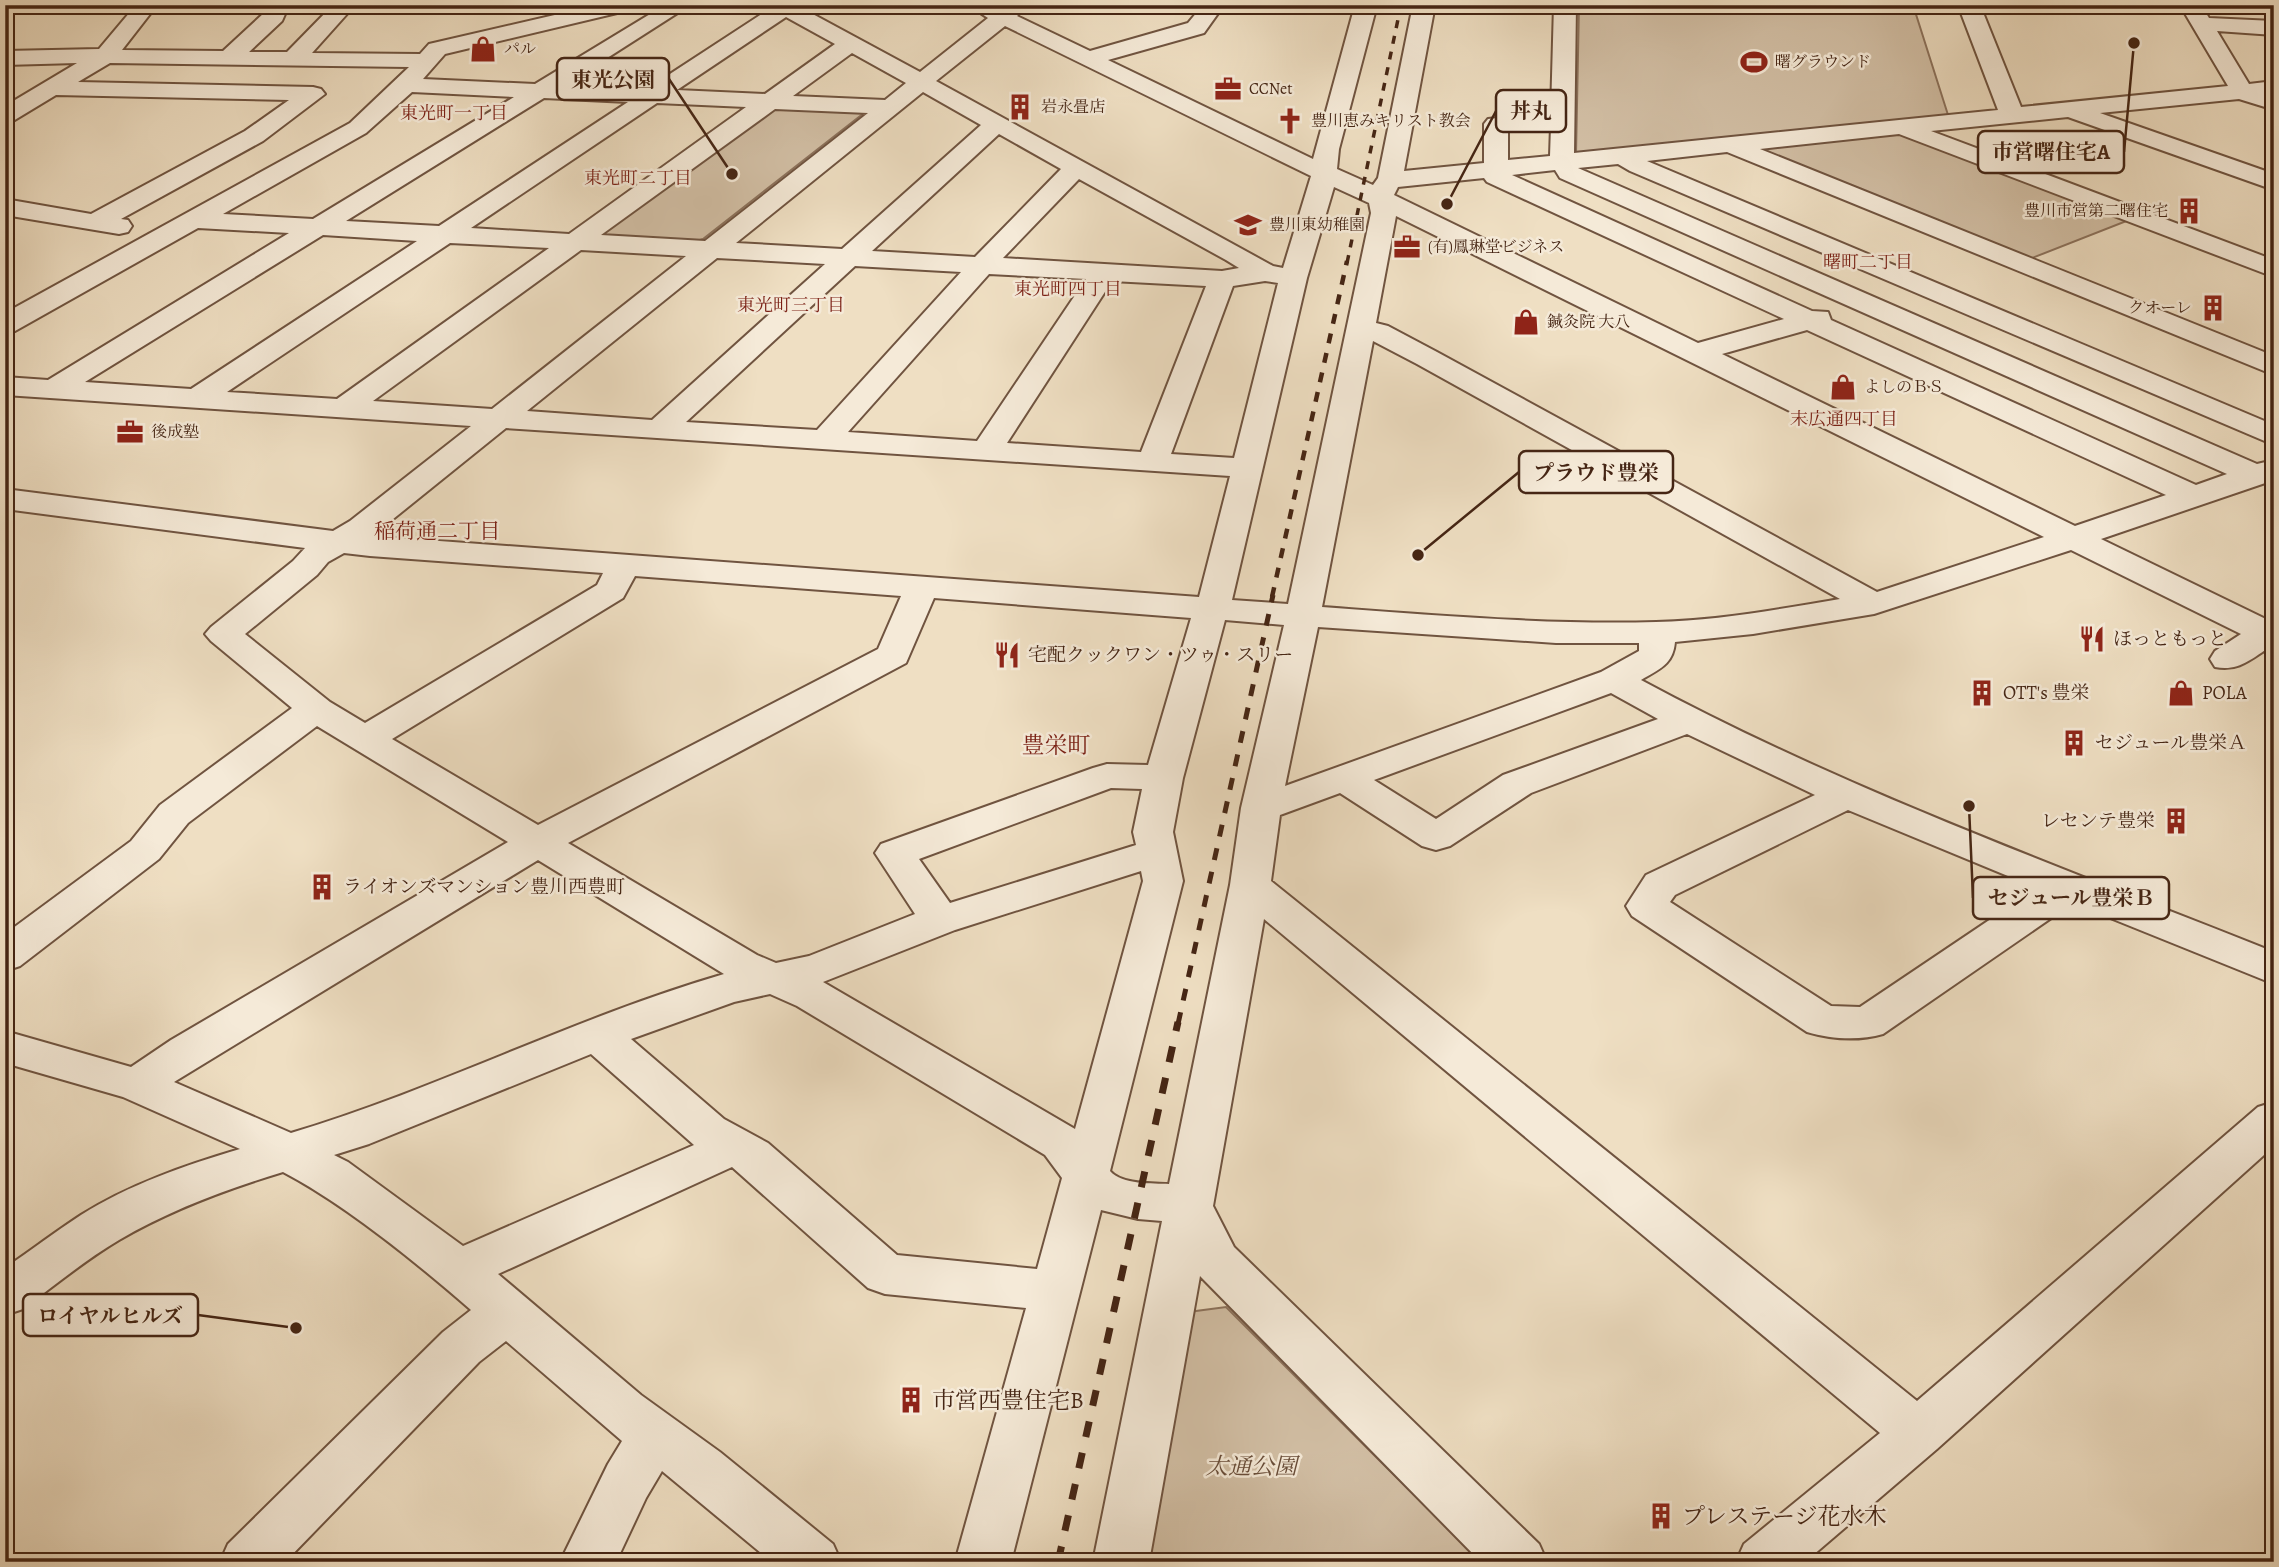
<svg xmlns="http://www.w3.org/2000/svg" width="2279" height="1567" viewBox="0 0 2279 1567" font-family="Alegreya,'Noto Serif JP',serif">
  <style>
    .green { fill: #d2bfa5; stroke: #8c725c; stroke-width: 2 }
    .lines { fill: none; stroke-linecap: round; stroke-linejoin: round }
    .minor-casing { stroke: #705440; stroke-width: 4 }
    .minor { fill: #f5ead8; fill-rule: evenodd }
    .rail-far3 { stroke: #452514; stroke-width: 3.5; stroke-dasharray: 8 8; stroke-linecap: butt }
    .rail-far2 { stroke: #452514; stroke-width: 4.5; stroke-dasharray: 10 10; stroke-linecap: butt }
    .rail-far1 { stroke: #452514; stroke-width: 5; stroke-dasharray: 12 12; stroke-linecap: butt }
    .rail { stroke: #452514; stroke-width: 7; stroke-dasharray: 16 16; stroke-linecap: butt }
    .labels { text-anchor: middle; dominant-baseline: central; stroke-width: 5; stroke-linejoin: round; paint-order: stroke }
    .far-poi-label { font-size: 16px; fill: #452514; stroke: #f5ead8; text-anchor: start }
    .far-neighbourhood-label { font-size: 18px; fill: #7a1f14; stroke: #f5ead8 }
    .poi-label { font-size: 19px; fill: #452514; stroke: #f5ead8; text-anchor: start }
    .neighbourhood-label { font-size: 21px; fill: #7a1f14; stroke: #f5ead8 }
    .quarter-label { font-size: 23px; fill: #7a1f14; stroke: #f5ead8 }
    .near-poi-label { font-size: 23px; fill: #452514; stroke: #f5ead8; text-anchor: start }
    .near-park-label { font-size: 23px; font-style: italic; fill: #684c38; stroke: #f5ead8 }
    .leader { fill: none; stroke: #452514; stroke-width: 2.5 }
    .callout-dot { fill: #452514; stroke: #f5ead8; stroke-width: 2.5 }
    .callout { fill: #f5ead8; stroke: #452514; stroke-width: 2.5 }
    .callout-label { font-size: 21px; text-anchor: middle; font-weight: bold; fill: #452514 }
  </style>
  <rect width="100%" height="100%" fill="#efdfc3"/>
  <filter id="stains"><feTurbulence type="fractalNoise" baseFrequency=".00286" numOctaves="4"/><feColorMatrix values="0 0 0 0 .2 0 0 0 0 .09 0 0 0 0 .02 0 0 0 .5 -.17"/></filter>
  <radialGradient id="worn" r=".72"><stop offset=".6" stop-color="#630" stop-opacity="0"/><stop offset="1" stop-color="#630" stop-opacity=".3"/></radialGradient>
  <path class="green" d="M1579 5H1913L1949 118 1576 154Z
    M777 106 860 109 864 113 703 239 690 243 599 238 595 234Z
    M1891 134 1904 135 2129 220 2027 260 1757 148Z
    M1226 1307 1481 1562H1137L1181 1313Z"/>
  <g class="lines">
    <g class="minor-casing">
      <path id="minor" d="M136 5H157L122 50 223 51 264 13 267 5H289L282 21 249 52H287L333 5H355L312 53 420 54 429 44 598 5H637L634 9 445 54 423 79 535 84 665 5H690L565 85 647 89 771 8 770 5H796L920 72 988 18 973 8 975 5H995L1001 8 1004 5H1028L1017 16 1090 51 1188 23 1203 5H1224L1204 33 1108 60 1313 159 1355 5H1377L1339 149 1337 169 1373 185 1378 178 1413 5H1435L1404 171 1484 163V124L1488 119 1551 112 1554 5H1576L1574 153 1998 110 1958 5H1980L2021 107 2228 86 2180 5H2201L2209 18 2274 21V35L2217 31 2249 84 2274 81 2273 105 2265 107 2239 99 2100 113 2274 174V190L2068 117 1931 131 2274 260V277L1899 134 1760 149 2274 356V375L1727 152 1647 161 2274 425V445L1630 171 1618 164 1578 168 2257 464 2274 460V480L2101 539 2274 623V648L2270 647C2251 659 2238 672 2215 667L2210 659 2215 651 2241 634 2071 550 1874 614 1753 634 1675 642C1673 665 1659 669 1641 680 1843 789 2061 867 2274 952V984L2073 903 1883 1034C1859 1041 1831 1039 1807 1032L1632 916 1626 906 1646 875 1815 795 1687 734 1531 793 1450 846 1436 850 1422 846 1340 793 1280 815 1271 881 1917 1401 2258 1107 2274 1102V1146L1937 1449 1805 1562H1736L1744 1544 1880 1433 1264 919 1213 1206 1234 1247 1539 1544 1547 1562H1481L1200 1276 1149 1562H1093L1162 1221 1138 1219 1101 1210 1011 1562H955L1026 1308 885 1294 868 1288 732 1167 498 1274 641 1395 720 1452 833 1544 841 1562H772L662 1471 646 1498 616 1562H560L608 1464 622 1441 506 1341 479 1362 285 1562H220L228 1544 443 1332 471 1310C417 1263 346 1205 283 1172 227 1189 170 1210 119 1240 85 1260 54 1286 23 1309L5 1315V1268C30 1251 55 1232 81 1215 128 1185 186 1165 240 1149L123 1097 5 1063V1031L131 1067 171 1040 508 842 317 726 188 823 159 859 20 966 5 971V934L131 841 160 805 292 708 211 641 205 634 211 627 293 561 305 548 5 509V489L333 531 350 521 471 426 5 395V377L48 380 289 233 198 228 15 331 5 333V313L350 123 409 67 110 63 78 82 313 87 321 89 325 94 263 141 121 219 128 220 132 226 128 232 119 234 5 215V199L91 214 245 131 289 100 56 95 13 121 5 123V106L77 63 5 65V51L99 49ZM786 17 835 44 765 94 677 90ZM1005 26 1311 176 1283 268 1273 266 936 81ZM852 53 906 83 885 100 793 96ZM412 92 514 97 313 219 223 214 366 133ZM923 92 981 125 842 249 736 243ZM544 98 628 102 439 226 346 221ZM657 103 746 107 569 234 471 228ZM775 109 868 113 705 241 601 235ZM1551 126 1550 156 1508 160V130ZM999 134 1061 169 975 257 872 251ZM1555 170 1560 178 2227 474 2196 485 1831 320 1828 312 1812 311 1512 175ZM1484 178 1487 182 1784 319 1698 343 1394 195 1398 187ZM1079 179 1226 260 1239 268 1222 271 1003 258ZM1334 187 1369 203 1371 213 1288 604 1232 600 1307 278ZM1396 216 2044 537 1877 592 1437 352 1388 326 1376 323ZM323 235 417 241 191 389 85 382ZM450 243 549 248 337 399 227 392ZM581 250 686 256 492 409 373 401ZM717 258 825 264 652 420 527 411ZM855 266 961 272 817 430 686 422ZM989 274 1086 279 977 441 848 432ZM1112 281 1206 286 1141 452 1007 443ZM1265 281 1278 283 1234 458 1171 454 1233 286ZM1807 330 2166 495 2075 526 1722 354ZM1373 341 1417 364 1840 599C1779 609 1718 621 1656 622 1545 625 1433 615 1322 607ZM506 428 1230 476 1199 597 372 536ZM344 553 370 556 603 573 597 585 365 723 330 702 245 634 317 575 328 562ZM635 576 901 596 878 649 538 825 392 739 623 598ZM934 598 1191 618 1148 765 1107 764 1093 768 881 844 875 853 915 914 809 956 776 963 757 955 568 843 906 663ZM1225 620 1284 625 1241 808 1230 885 1169 1184C1153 1183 1122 1185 1110 1171L1183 881 1173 832 1183 778ZM1318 627 1556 643H1639V651L1601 672 1285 786ZM1611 693 1658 719 1503 775 1436 819 1374 780ZM1111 788 1142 789 1133 832 1136 845 950 903 919 859ZM1848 810 2037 888 1860 1007 1831 1006 1670 902 1675 895ZM538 860 724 974C576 1017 438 1089 291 1133L174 1082ZM1141 871 1143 881 1075 1129 823 982 955 930ZM770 994 797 1006 1045 1155 1062 1178 1037 1269 897 1255 768 1143 724 1119 631 1039 734 1002ZM591 1054 694 1145 463 1246 348 1162 334 1155 369 1144Z"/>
    </g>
    <use href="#minor" class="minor"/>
    <path class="rail-far3" d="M1347 263 1401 5"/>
    <path class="rail-far2" d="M1272 597 1347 261"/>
    <path class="rail-far1" d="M1178 1024 1273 595"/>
    <path class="rail" d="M1058 1562 1178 1022"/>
  </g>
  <defs>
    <g id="shop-bare" transform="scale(2.1)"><path d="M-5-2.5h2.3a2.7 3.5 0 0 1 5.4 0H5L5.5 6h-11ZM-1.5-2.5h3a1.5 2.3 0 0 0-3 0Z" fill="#8f2418" stroke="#f5ead8" stroke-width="2.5" paint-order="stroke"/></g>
    <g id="stadium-bare" transform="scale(2.1)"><path d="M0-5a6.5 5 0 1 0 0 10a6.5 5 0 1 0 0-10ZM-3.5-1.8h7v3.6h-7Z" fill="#8f2418" stroke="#f5ead8" stroke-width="2.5" paint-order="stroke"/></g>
    <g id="office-bare" transform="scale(2.1)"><path d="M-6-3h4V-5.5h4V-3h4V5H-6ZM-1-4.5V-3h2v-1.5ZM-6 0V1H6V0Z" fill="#8f2418" stroke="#f5ead8" stroke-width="2.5" paint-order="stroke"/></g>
    <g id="building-bare" transform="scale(2.1)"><path d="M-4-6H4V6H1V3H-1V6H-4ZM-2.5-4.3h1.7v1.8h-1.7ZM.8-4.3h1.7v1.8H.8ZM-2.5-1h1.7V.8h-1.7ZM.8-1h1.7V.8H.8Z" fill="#8f2418" stroke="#f5ead8" stroke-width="2.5" paint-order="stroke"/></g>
    <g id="church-bare" transform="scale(2.1)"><path d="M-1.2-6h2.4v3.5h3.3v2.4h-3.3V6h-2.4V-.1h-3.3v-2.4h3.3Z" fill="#8f2418" stroke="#f5ead8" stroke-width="2.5" paint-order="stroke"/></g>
    <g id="school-bare" transform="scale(2.1)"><path d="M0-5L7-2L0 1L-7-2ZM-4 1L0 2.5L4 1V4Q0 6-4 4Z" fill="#8f2418" stroke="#f5ead8" stroke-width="2.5" paint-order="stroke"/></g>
    <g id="restaurant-bare" transform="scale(2.1)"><path d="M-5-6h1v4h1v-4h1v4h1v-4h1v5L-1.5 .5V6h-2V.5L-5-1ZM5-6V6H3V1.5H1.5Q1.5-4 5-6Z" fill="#8f2418" stroke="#f5ead8" stroke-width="2.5" paint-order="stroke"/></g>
  </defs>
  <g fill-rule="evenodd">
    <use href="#shop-bare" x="483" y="49"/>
    <use href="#stadium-bare" x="1754" y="62"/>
    <use href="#office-bare" x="1228" y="89"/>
    <use href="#building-bare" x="1020" y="107"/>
    <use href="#church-bare" x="1290" y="121"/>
    <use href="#building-bare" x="2189" y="211"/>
    <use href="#school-bare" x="1248" y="225"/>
    <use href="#office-bare" x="1407" y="247"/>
    <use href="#building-bare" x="2213" y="308"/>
    <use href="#shop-bare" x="1526" y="322"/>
    <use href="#shop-bare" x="1843" y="387"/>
    <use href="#office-bare" x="130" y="432"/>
    <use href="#restaurant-bare" x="2092" y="639"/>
    <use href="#restaurant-bare" x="1007" y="655"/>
    <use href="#building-bare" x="1982" y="693"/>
    <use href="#shop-bare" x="2181" y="693"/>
    <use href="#building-bare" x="2074" y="743"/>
    <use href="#building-bare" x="2176" y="821"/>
    <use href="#building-bare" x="322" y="887"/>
    <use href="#building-bare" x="911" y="1400"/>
    <use href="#building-bare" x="1661" y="1516"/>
  </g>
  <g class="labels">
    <g class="far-poi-label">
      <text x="504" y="49">パル</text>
      <text x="1775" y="62">曙グラウンド</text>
      <text x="1249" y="89">CCNet</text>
      <text x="1041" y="107">岩永畳店</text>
      <text x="1311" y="121">豊川恵みキリスト教会</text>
      <text x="2168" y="211" text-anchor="end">豊川市営第二曙住宅</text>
      <text x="1269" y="225">豊川東幼稚園</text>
      <text x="1428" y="247">(有)鳳琳堂ビジネス</text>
      <text x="2192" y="308" text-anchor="end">クオーレ</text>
      <text x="1547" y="322">鍼灸院 大八</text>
      <text x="1864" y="387">よしのＢＳ</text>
      <text x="151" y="432">後成塾</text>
    </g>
    <g class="far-neighbourhood-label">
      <text x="454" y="113">東光町一丁目</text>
      <text x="638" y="178">東光町二丁目</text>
      <text x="1868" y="262">曙町二丁目</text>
      <text x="1068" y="289">東光町四丁目</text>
      <text x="791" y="305">東光町三丁目</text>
      <text x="1844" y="419">末広通四丁目</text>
    </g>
    <g class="poi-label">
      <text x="2113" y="639">ほっともっと</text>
      <text x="1028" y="655">宅配クックワン・ツゥ・スリー</text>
      <text x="2003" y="693">OTT's 豊栄</text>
      <text x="2202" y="693">POLA</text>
      <text x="2095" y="743">セジュール豊栄Ａ</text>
      <text x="2155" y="821" text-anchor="end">レセンテ豊栄</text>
      <text x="343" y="887">ライオンズマンション豊川西豊町</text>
    </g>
    <g class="neighbourhood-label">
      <text x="437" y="531">稲荷通二丁目</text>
    </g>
    <g class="quarter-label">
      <text x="1056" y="745">豊栄町</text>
    </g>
    <g class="near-poi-label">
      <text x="932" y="1400">市営西豊住宅B</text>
      <text x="1682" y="1516">プレステージ花水木</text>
    </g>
    <g class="near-park-label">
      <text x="1251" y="1466">太通公園</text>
    </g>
  </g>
  <path class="leader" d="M732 174L669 79M1447 204L1496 111M2134 43L2124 152M1418 555L1519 472M1969 806L1973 898M296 1328L198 1315"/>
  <g class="callout-dot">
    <circle cx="732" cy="174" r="7"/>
    <circle cx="1447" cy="204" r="7"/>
    <circle cx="2134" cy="43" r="7"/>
    <circle cx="1418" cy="555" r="7"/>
    <circle cx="1969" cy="806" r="7"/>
    <circle cx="296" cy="1328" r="7"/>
  </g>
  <g class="callout">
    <rect x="557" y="58" width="112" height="42" rx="7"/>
    <rect x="1496" y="90" width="70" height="42" rx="7"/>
    <rect x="1978" y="131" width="146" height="42" rx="7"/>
    <rect x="1519" y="451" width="154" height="42" rx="7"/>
    <rect x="1973" y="877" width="196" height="42" rx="7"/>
    <rect x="23" y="1294" width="175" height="42" rx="7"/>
  </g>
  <g class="callout-label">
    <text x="613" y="87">東光公園</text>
    <text x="1531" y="118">丼丸</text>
    <text x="2051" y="159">市営曙住宅A</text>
    <text x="1596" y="480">プラウド豊栄</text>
    <text x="2071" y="905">セジュール豊栄Ｂ</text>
    <text x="110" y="1323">ロイヤルヒルズ</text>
  </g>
  <rect width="2279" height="1567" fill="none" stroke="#efdfc3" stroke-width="28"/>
  <rect x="7" y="7" width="2265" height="1553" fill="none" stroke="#452514" stroke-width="3.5"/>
  <rect x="14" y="14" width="2251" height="1539" fill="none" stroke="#452514" stroke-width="2"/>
  <rect width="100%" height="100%" filter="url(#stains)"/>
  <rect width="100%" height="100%" fill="url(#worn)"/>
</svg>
